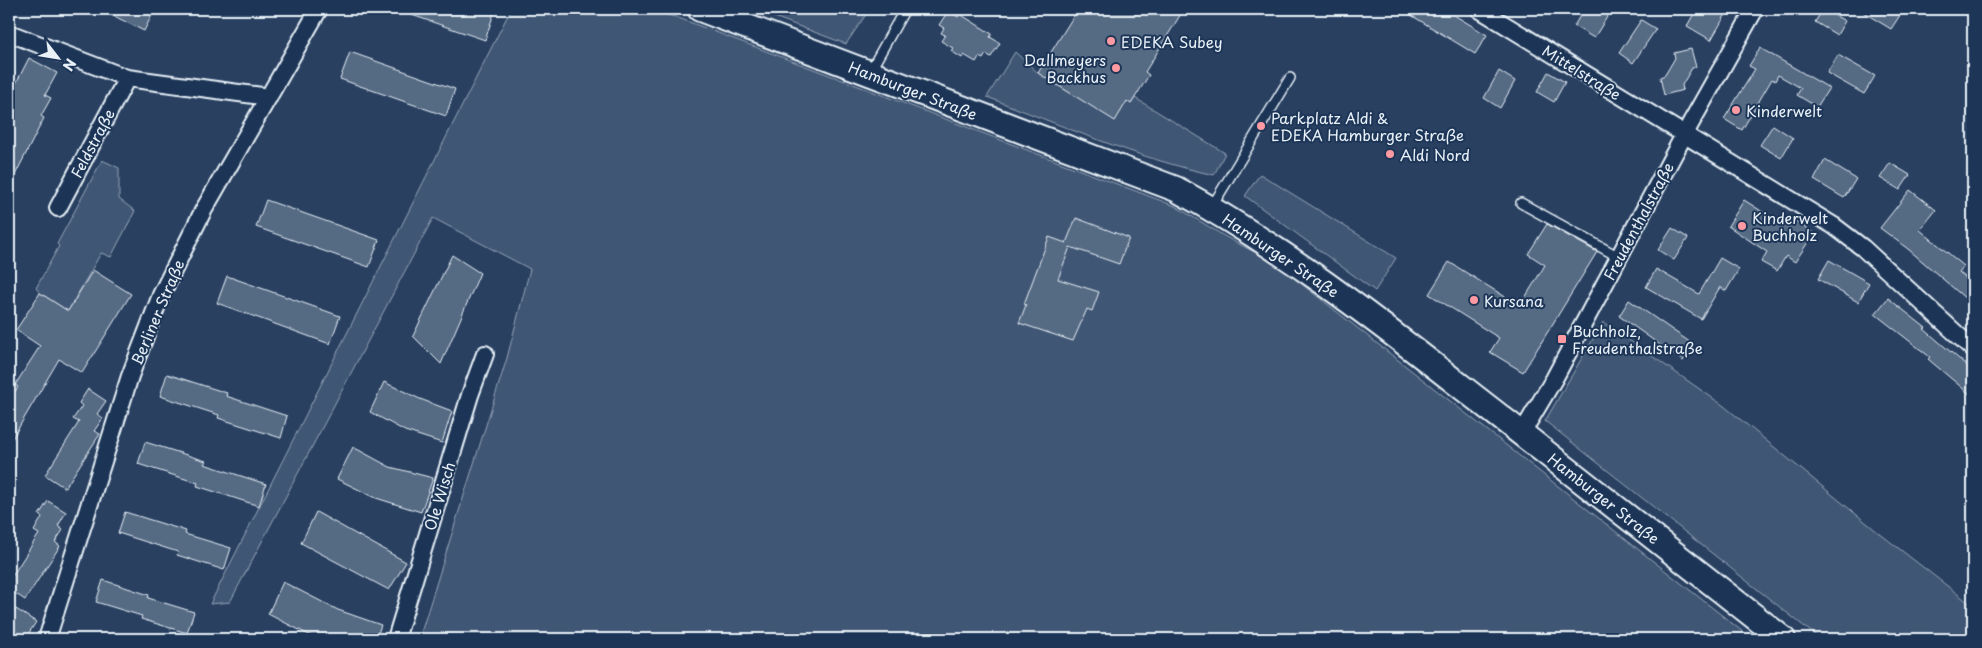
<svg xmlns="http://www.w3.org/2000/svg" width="1982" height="648" viewBox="0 0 1982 648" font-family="'Playpen Sans',sans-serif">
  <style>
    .green { fill: #415774; stroke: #94a4b6 }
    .building { fill: #556a83; stroke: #e8f1f8 }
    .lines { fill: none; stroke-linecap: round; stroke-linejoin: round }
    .lane-casing { stroke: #e8f1f8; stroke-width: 12 }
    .street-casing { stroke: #e8f1f8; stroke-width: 20 }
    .secondary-casing { stroke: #e8f1f8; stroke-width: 28 }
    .lane { stroke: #1d3557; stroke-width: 9 }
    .street { stroke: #1d3557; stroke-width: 16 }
    .secondary { stroke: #1d3557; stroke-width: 24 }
    .poi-dot { fill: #ff9aa2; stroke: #1d3557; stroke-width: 2 }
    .labels { text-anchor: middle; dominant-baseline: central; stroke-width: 4; stroke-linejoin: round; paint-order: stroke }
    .poi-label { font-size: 15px; fill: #e8f1f8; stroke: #1d3557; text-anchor: start }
    .street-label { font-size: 15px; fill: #e8f1f8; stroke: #1d3557 }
  </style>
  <rect width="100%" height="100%" fill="#294061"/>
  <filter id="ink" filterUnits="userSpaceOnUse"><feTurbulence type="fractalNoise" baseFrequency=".02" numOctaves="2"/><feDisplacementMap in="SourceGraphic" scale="10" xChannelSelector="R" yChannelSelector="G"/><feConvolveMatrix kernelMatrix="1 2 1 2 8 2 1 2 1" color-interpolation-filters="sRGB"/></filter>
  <g filter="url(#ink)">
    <path class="green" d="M511 9H641L676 17 1175 206 1224 236 1275 263 1752 639H419L507 358 530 269 433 218 230 602 210 604Z
      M753 9H867L869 10 846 44Z
      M1015 52 1038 73 1115 120 1127 101 1131 104 1135 98 1225 153 1214 175C1136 158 1061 125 987 97Z
      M102 160 119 168V199L135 211 111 257 101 253 68 311 40 293 36 288 59 246 57 244Z
      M1260 174 1396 258 1375 291 1245 196Z
      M1603 322 1724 406 1879 533 1973 606V639H1820L1545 421Z"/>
    <path class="building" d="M100 9H155L144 31Z
      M401 9H483L494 13 485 40 400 11Z
      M1078 9H1184L1145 72 1149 75 1131 104 1127 101 1115 121 1038 73Z
      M1401 9H1444L1487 35 1475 54Z
      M1584 9H1612L1594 38 1574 26Z
      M1708 9H1729L1711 40 1687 26 1696 10 1704 15Z
      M1823 9 1845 21 1837 35 1815 22Z
      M1858 9H1904L1891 29Z
      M948 11 958 17 960 14 992 34 990 37 1000 43 991 57 986 54 983 59 979 57 976 62 964 55 962 58 951 51 953 48 941 41 945 35 941 33 944 28 939 25Z
      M1641 20 1656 29 1633 63 1619 53Z
      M1760 48 1829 88 1817 107 1797 95 1801 88 1778 75 1775 81 1772 79 1742 130 1724 119 1755 69 1749 66Z
      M1691 49 1696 67 1692 68 1682 85 1683 90 1664 95 1660 77 1665 75 1675 58 1674 53Z
      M350 52 455 89 446 116 340 79Z
      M1838 55 1875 76 1864 94 1827 73Z
      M29 58 57 73 45 95 51 98 41 116 44 118 9 187V97Z
      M1499 71 1515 81 1500 108 1484 98Z
      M1548 72 1565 82 1554 102 1537 92Z
      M1773 125 1793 138 1781 158 1760 145Z
      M1825 160 1856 179 1844 198 1814 180Z
      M1890 163 1910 175 1900 190 1880 178Z
      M1910 190 1936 210 1920 230 1964 266 1959 272 1973 284V305L1908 249 1880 228Z
      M266 200 379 240 369 267 256 227Z
      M1744 200 1788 228 1793 219 1814 233 1795 262 1786 256 1777 271 1761 262 1767 252 1728 226Z
      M1076 218 1129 238 1119 264 1070 247 1058 279 1099 292 1092 311 1087 309 1073 341 1019 323 1026 305 1024 304 1049 237 1066 243Z
      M1547 224 1597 252 1523 372 1490 352 1499 338 1429 294 1449 262 1520 306 1545 265 1528 254Z
      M1672 228 1688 238 1674 260 1658 250Z
      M452 255 480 273 441 364 413 336Z
      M1720 258 1739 269 1726 291 1720 287 1701 319 1646 287 1656 269 1699 294Z
      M1829 260 1869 283 1858 302 1818 279Z
      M93 270 131 294 82 373 59 359 9 444V401L18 387 15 385 40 346 16 330 40 293 68 311Z
      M227 276 340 316 330 344 217 303Z
      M1888 298 1926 328 1924 329 1973 371V397L1928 359 1930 357 1875 314Z
      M1629 300 1694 345 1683 361 1619 316Z
      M167 374 227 393 226 396 287 416 281 438 218 418 219 415 160 396Z
      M384 382 420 399 452 411 442 443 405 431 370 412Z
      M88 389 106 401 97 414 103 418 94 431 100 434 65 488 45 475 79 422 73 419 82 406 79 403Z
      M145 442 206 461 204 464 266 484 259 506 197 486 198 483 138 464Z
      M353 447 390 467 433 478 421 512 376 498 337 479Z
      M48 501 66 512 58 526 63 530 55 542 60 546 25 600 9 589V581L39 534 34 531 42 517 39 515Z
      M125 512 186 531 185 534 231 548 224 570 177 555 178 552 118 533Z
      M316 512 406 562 389 590 301 543Z
      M103 580 149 595 148 598 194 612 187 633 141 619 142 616 96 602Z
      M283 582 338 610 381 625 376 639H317L268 614Z
      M16 609 36 622 25 639H9V620Z"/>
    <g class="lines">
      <g class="lane-casing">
        <path id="lane" d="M869 73 905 9
          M1521 203 1619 257
          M1211 208 1290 78"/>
      </g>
      <g class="street-casing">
        <path id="street" d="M1479 9 1834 226 1863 248 1973 349
          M9 33 127 78 269 97
          M58 208 127 78
          M1522 433 1554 379 1684 135 1755 9
          M47 639 130 376 161 295 203 211 319 9
          M396 639 470 395 485 354"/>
      </g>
      <g class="secondary-casing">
        <path id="secondary" d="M700 9 1176 189C1279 245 1371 316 1463 388 1570 471 1676 555 1783 639"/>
      </g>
      <use href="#lane" class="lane"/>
      <use href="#street" class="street"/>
      <use href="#secondary" class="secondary"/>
    </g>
  </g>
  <g class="poi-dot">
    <circle cx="1111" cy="41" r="5"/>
    <circle cx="1116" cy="68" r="5"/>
    <circle cx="1736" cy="110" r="5"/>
    <circle cx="1261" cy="126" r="5"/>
    <circle cx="1390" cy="154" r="5"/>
    <circle cx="1742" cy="226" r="5"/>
    <circle cx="1474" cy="300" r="5"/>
    <rect x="1557" y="334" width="10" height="10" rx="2.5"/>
  </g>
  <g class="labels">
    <g class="poi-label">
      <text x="1121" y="41">EDEKA Subey</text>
      <text x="1106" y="59" text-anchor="end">Dallmeyers<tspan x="1106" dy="17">Backhus</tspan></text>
      <text x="1746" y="110">Kinderwelt</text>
      <text x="1271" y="117">Parkplatz Aldi &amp;<tspan x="1271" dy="17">EDEKA Hamburger Straße</tspan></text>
      <text x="1400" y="154">Aldi Nord</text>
      <text x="1752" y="217">Kinderwelt<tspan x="1752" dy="17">Buchholz</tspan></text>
      <text x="1484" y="300">Kursana</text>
      <text x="1572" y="330">Buchholz,<tspan x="1572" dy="17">Freudenthalstraße</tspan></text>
    </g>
    <g class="street-label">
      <text transform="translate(1582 72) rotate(32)">Mittelstraße</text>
      <text transform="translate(913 90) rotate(21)">Hamburger Straße</text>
      <text transform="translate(92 143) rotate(-62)">Feldstraße</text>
      <text transform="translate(1638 221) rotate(-62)">Freudenthalstraße</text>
      <text transform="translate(1281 255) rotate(34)">Hamburger Straße</text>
      <text transform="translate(157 312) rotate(-67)">Berliner Straße</text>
      <text transform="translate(439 496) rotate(-73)">Ole Wisch</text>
      <text transform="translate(1604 498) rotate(38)">Hamburger Straße</text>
    </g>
  </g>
  <rect width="1982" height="648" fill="none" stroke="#1d3557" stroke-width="30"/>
  <rect x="15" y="15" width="1952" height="618" fill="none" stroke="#e8f1f8" stroke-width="2" filter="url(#ink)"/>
  <g transform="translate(58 58) rotate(121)" stroke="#1d3557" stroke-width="4" paint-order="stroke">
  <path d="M0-4L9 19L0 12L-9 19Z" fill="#e8f1f8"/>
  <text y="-8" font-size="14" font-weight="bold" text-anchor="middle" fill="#e8f1f8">N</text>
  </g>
</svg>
